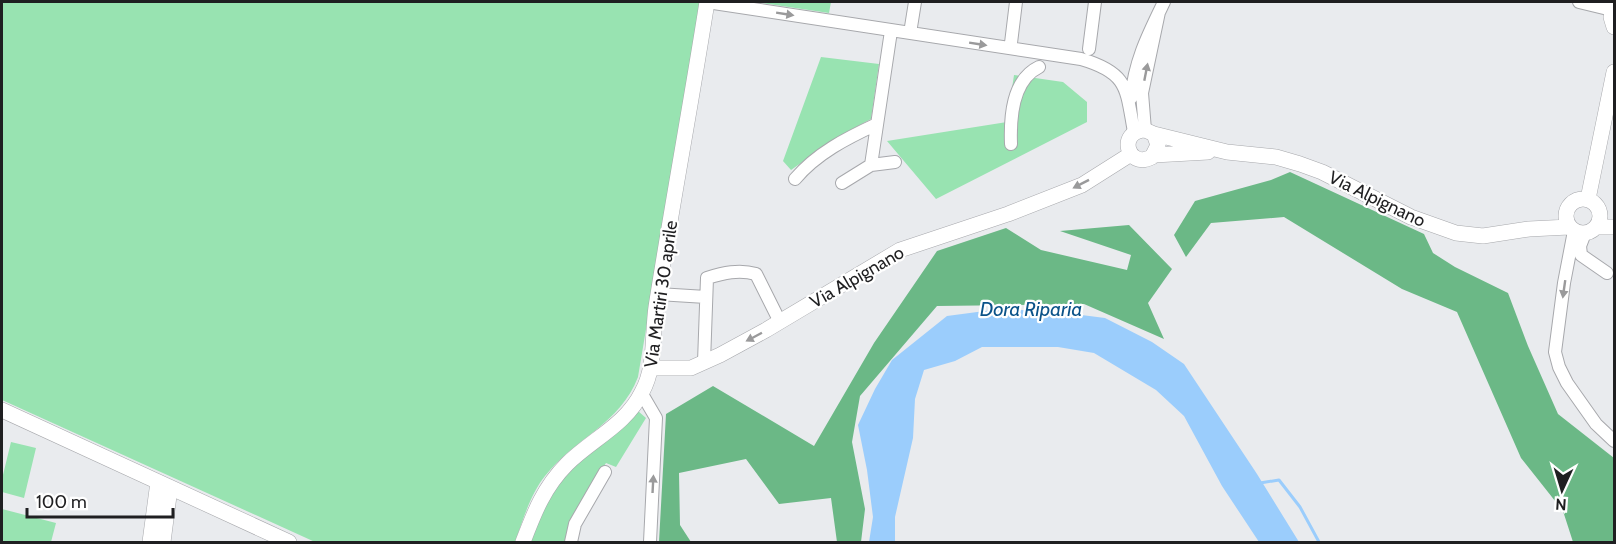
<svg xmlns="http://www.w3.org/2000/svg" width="1616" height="544" viewBox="0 0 1616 544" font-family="Cabin,sans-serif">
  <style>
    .green { fill: #98e3b1 }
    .forest { fill: #6bb886 }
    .water { fill: #9bcdfc }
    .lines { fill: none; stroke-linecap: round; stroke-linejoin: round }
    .stream { stroke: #9bcdfc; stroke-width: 3 }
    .minor-casing { stroke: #a7a8ac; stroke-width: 14 }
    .tertiary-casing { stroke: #a7a8ac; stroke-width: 16 }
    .minor { stroke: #fff; stroke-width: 12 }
    .tertiary { stroke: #fff; stroke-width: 15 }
    .oneway { fill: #9a9a9b }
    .labels { text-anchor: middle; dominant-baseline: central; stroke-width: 4.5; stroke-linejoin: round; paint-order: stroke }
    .street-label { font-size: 18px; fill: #1f1f21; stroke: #fff }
    .water-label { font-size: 20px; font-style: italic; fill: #0b5389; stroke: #fff }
  </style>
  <rect width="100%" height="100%" fill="#e9ebee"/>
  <path class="green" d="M2 2H701L638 377C620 424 575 438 545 476 530 495 523 520 515 542H315L2 400Z
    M756 2H831L829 13Z
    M821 57 879 64 871 119 839 136 791 170 783 161Z
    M1014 75 1063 82 1087 102V122L936 199 887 141 1007 122Z
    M638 411 646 418 616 467 606 463 573 515 566 542H528L556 485 575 465 603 444Z
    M11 442 36 448 24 498 2 492V479Z
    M2 509 56 523 51 542H2Z"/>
  <path class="forest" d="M1290 172 1424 234 1433 253 1455 267 1508 293 1528 346 1558 414 1614 458V542H1573L1563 511 1521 458 1457 312 1402 289 1284 217 1211 223 1186 257 1174 235 1195 201 1271 180Z
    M1129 225 1172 269 1148 303 1164 339 1084 304 937 306 860 396 852 442 865 509 861 542H837L831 498 779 504 746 459 679 473 680 525 691 542H659L666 414 713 386 814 446 874 343 937 251 1006 228 1041 250 1127 270 1131 255 1060 231Z"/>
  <path class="water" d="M1000 309 1058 312 1105 318 1152 342 1184 364 1257 474 1299 542H1259L1222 486 1184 416 1156 390 1094 353 1058 347H982L955 361 924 370 915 399 913 438 895 517V542H869L873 517 867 470 858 425 875 389 892 360 947 316Z"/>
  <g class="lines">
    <path class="stream" d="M1260 483 1279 480 1300 507 1319 542"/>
    <g class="minor-casing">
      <path id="minor" d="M707 2 1081 59C1129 73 1126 89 1134 132
        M1579 2 1612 10
        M911 27 915 2
        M1011 43 1016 2
        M1089 49 1095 2
        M1131 98C1135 60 1148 35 1164 2
        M1145 130 1142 93 1159 12
        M1011 144C1010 117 1012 80 1039 67
        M871 165 895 162
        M795 179C817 153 847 138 877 124
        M842 183 871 165 891 31
        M1574 231 1564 283 1555 352 1559 367 1567 383 1596 424 1614 441
        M1585 233 1580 246 1581 255 1607 273
        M658 294 706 297
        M704 362 707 278C723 273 739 269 756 274L780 322
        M642 394 656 418 650 542
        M571 542 575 524 605 472"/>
    </g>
    <g class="tertiary-casing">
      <path id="tertiary" d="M1614 5 1611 17 1614 27
        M1154 134 1158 145 1152 157C1127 170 1117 131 1145 130L1154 134 1227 152 1276 157 1300 164 1322 172 1411 217 1456 233 1483 236 1529 229 1569 227
        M1154 155 1208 152
        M1566 216a17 17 0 1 1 34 0a17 17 0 1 1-34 0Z
        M1588 199 1614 72
        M1597 227H1614
        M651 368H691L720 355 766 330 900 250 1008 214 1082 185 1131 154
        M2 410 289 542
        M150 542 158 482
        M163 542 170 488
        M523 542C534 513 544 487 567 464 592 439 626 425 642 392 656 367 652 335 656 307 672 205 691 104 707 2"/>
    </g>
    <use href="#minor" class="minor"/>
    <use href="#tertiary" class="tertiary"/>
  </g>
  <defs><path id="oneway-solid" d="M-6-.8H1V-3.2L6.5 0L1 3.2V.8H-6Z" transform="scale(1.5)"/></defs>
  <g class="oneway">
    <use href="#oneway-solid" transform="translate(785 14) rotate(9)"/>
    <use href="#oneway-solid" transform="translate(978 44) rotate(9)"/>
    <use href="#oneway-solid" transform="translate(1146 72) rotate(-79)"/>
    <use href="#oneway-solid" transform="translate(1081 184) rotate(153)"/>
    <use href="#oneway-solid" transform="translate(1564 289) rotate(98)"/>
    <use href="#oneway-solid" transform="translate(754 337) rotate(152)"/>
    <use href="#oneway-solid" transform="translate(653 484) rotate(-87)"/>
  </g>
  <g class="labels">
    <g class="street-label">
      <text transform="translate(1377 199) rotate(26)">Via Alpignano</text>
      <text transform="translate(857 277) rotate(-30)">Via Alpignano</text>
      <text transform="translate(661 294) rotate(-82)">Via Martiri 30 aprile</text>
    </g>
    <g class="water-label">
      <text x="1031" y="309">Dora Riparia</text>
    </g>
  </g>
  <rect width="1616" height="544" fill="none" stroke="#1f1f21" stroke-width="6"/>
  <g transform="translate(1562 490) rotate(184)" stroke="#ffffff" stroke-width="4.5" paint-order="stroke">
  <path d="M0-4.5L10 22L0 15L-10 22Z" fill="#1f1f21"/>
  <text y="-9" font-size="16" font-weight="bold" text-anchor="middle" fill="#1f1f21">N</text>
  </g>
  <path d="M27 508v9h146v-9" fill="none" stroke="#1f1f21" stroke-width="3"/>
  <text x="36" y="508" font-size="18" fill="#1f1f21" stroke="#ffffff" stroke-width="4.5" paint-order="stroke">100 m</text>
</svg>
